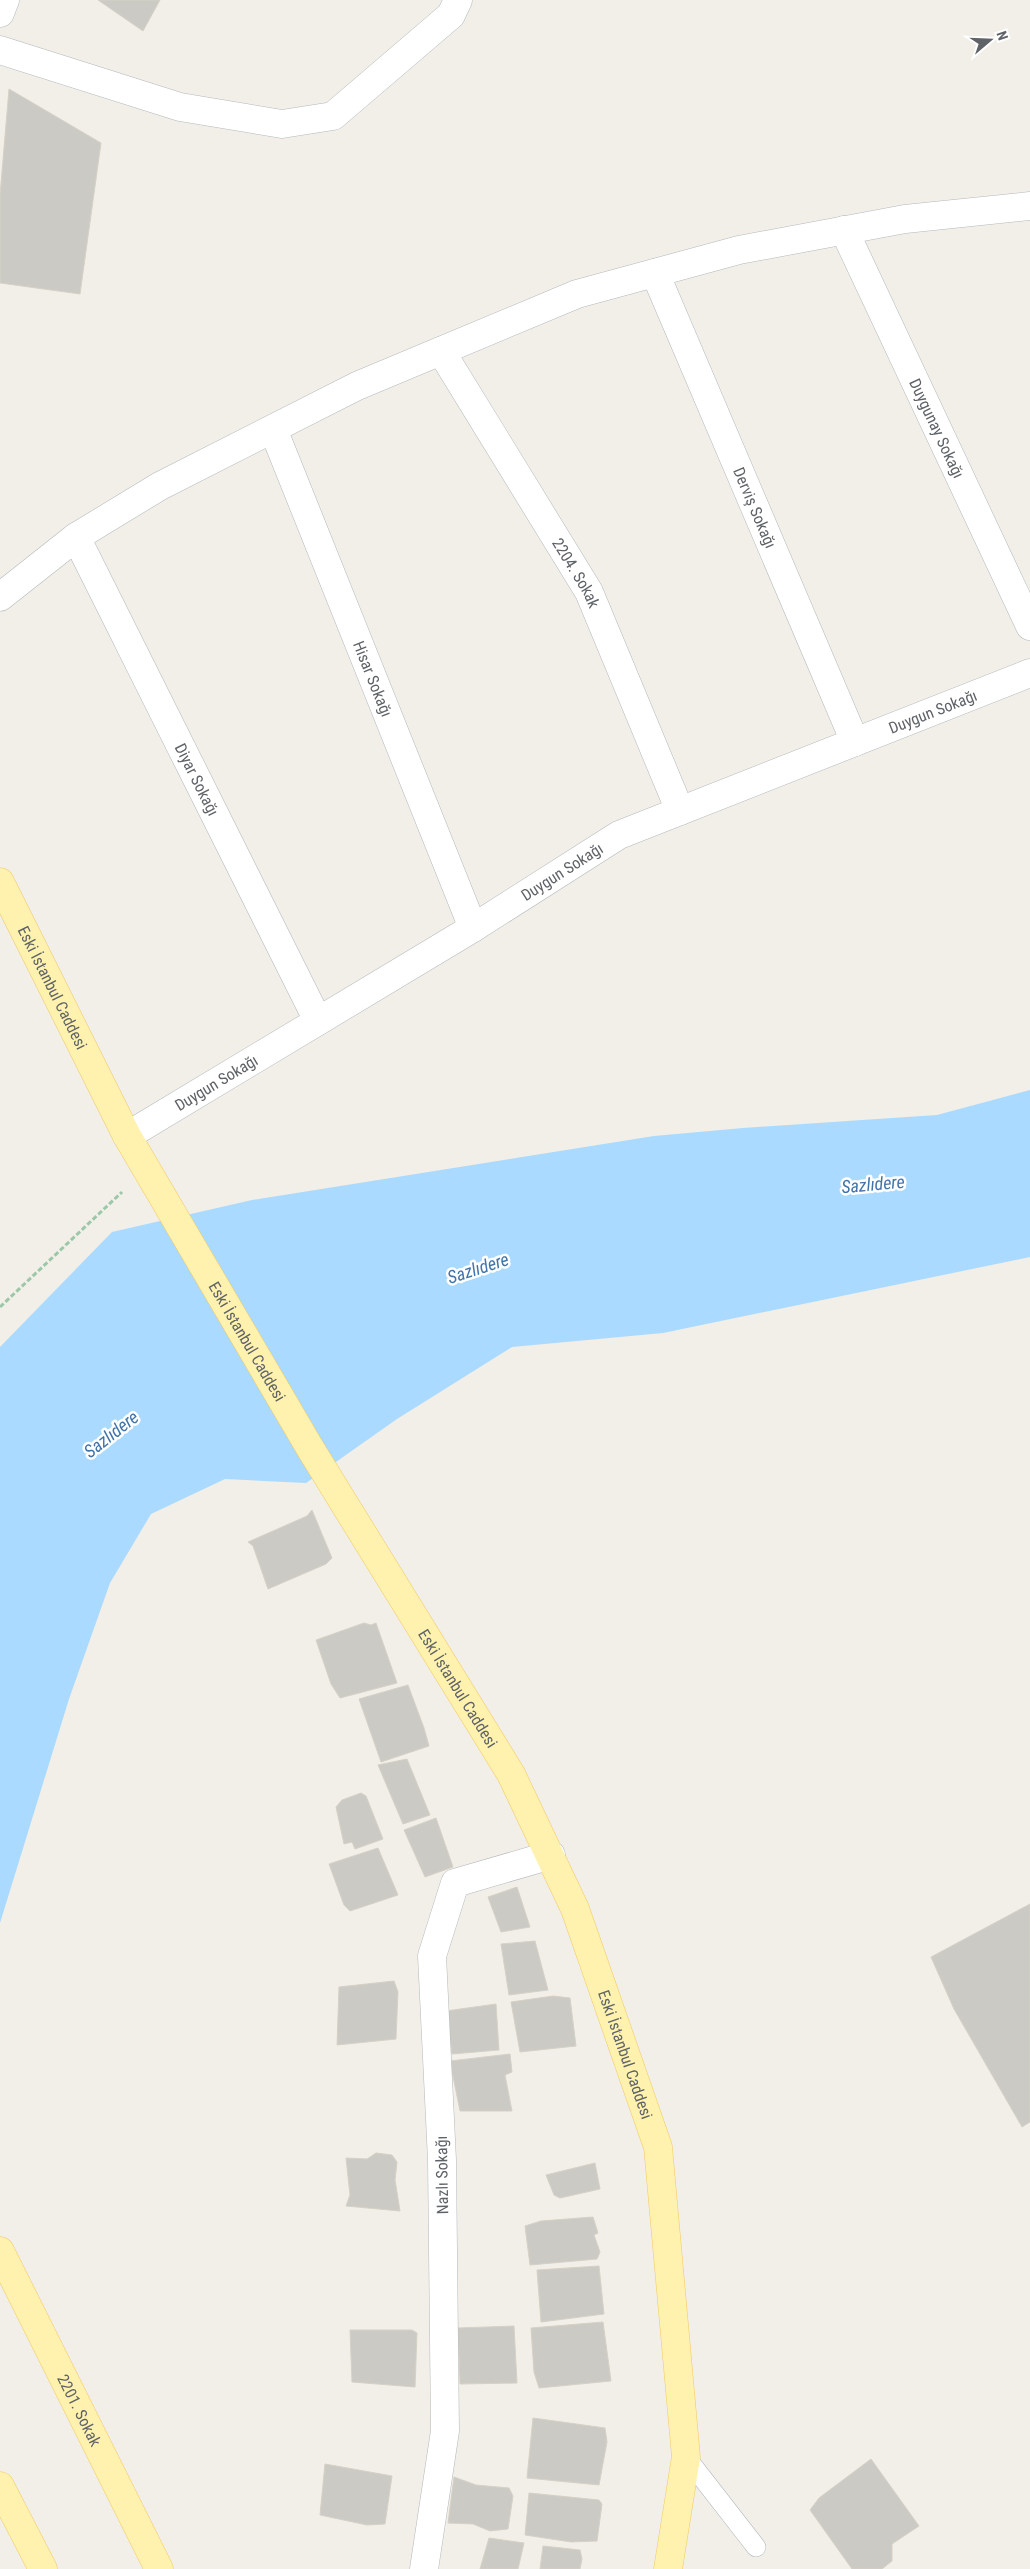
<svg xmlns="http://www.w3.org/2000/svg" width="1030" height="2569" viewBox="0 0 1030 2569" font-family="'Roboto Condensed',sans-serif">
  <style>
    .water { fill: #aadaff }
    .building { fill: #cccac5; stroke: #d6d1c6 }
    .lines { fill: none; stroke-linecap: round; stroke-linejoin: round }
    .lane-casing { stroke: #b5b8bc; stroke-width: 20 }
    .street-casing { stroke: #b5b8bc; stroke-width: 29 }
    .secondary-casing { stroke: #b6babf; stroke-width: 29 }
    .primary-casing { stroke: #f2c960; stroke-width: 29 }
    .path { stroke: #9cc7a9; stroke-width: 3; stroke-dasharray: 5 2.5; stroke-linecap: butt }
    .lane { stroke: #fff; stroke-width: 19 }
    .street { stroke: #fff; stroke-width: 28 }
    .secondary { stroke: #fff; stroke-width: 28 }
    .primary { stroke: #fff2af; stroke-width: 28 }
    .labels { text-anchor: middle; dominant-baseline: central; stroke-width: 5; stroke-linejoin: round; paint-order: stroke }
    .street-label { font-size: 16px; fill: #5f6368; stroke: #fff }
    .water-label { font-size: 18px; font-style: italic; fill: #4174aa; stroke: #fff }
  </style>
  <rect width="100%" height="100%" fill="#f1efe8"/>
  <path class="water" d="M1030 1090V1257L663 1333 512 1347 397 1419 306 1483 225 1479 151 1514 110 1583 69 1699 0 1923V1347L112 1232 252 1200 654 1136 743 1128 937 1115Z"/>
  <path class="building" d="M98 0H160L143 31Z
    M9 89 101 143 80 294 0 283V195Z
    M312 1510 332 1558 326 1564 268 1589 253 1546 248 1542 307 1516Z
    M364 1623 371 1625 376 1623 397 1683 340 1698 331 1684 316 1640Z
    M408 1685 424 1728 429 1746 381 1762 359 1699Z
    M407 1759 430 1815 403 1824 378 1765Z
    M361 1793 366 1796 383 1839 355 1849 352 1842 344 1844 336 1807 342 1800Z
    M436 1818 453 1867 425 1877 404 1830Z
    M378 1848 398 1895 350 1911 344 1905 329 1864Z
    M517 1887 530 1927 501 1932 488 1897Z
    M1030 1904V2122L1022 2127 954 2009 931 1957Z
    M535 1941 548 1990 509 1995 501 1944Z
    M394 1981 398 1992 396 2039 337 2045 339 1987Z
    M553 1996 570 1998 576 2046 520 2052 511 2002Z
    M496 2004 499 2050 452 2054 446 2011Z
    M510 2054 512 2072 505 2075 512 2111H460L450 2061Z
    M376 2153 392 2155 397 2162 395 2180 400 2211 346 2206 350 2195 346 2158 367 2159Z
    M595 2163 600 2189 560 2198 554 2195 546 2175Z
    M593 2217 598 2233 594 2235 600 2252 597 2259 530 2265 525 2226 541 2221Z
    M599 2266 604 2314 541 2322 537 2270Z
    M603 2322 611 2381 539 2388 534 2372 531 2328Z
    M514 2326 517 2383 460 2384 458 2328Z
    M350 2330H412L417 2333 415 2387 352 2382Z
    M533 2418 605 2428 607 2442 599 2485 527 2478Z
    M871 2459 919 2526 892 2544V2561L882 2569H852L810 2510 819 2498Z
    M325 2464 392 2476 385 2524 367 2525 320 2515Z
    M454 2477 476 2485 509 2488 513 2496 508 2529 490 2531 473 2524 448 2523Z
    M529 2493 599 2500 602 2504 597 2541 571 2542 525 2535Z
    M489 2538 524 2543 518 2569H480Z
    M543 2546 580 2550 582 2559 580 2569H540Z"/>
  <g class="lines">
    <g class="lane-casing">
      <path id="lane" d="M686 2457 756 2547"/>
    </g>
    <g class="street-casing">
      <g id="street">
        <path d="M0 50 180 107 282 124 333 116 451 15 458 0"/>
        <path id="s1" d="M844 230 1030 626"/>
        <path id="s2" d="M655 273 855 742"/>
        <path id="s3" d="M441 351 589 592 680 811"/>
        <path id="s4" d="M273 429 473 928"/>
        <path id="s5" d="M76 537 318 1021"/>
        <path d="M0 597 76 537 160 486 357 386 577 294 739 250 905 219 1030 206"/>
        <path id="s6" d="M127 1136 473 928 619 835 1030 673"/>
        <path d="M424 2569 445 2431 442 2160 432 1956 455 1883 551 1855"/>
      </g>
    </g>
    <g class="secondary-casing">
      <path id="secondary" d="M0 13 5 0"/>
    </g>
    <g class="primary-casing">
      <g id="primary">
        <path id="s7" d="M0 882 127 1136 310 1448 511 1774 575 1909 658 2147 686 2457 668 2569"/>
        <path id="s8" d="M0 2251 159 2569"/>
        <path d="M0 2486 43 2569"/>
      </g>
    </g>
    <path class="path" d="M0 1307 122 1192"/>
    <use href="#lane" class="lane"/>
    <use href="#street" class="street"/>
    <use href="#secondary" class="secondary"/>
    <use href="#primary" class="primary"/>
  </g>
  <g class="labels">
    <g class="street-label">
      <text stroke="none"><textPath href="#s1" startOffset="219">Duygunay Sokağı</textPath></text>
      <text stroke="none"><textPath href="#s2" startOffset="255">Derviş Sokağı</textPath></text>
      <text stroke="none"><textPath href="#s3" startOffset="260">2204. Sokak</textPath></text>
      <text stroke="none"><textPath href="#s4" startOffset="269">Hisar Sokağı</textPath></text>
      <text stroke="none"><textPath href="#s6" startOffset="914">Duygun Sokağı</textPath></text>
      <text stroke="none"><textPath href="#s5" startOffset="271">Diyar Sokağı</textPath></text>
      <text stroke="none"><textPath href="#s6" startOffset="509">Duygun Sokağı</textPath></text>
      <text stroke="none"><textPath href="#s7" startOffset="118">Eski İstanbul Caddesi</textPath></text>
      <text stroke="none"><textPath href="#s6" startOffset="104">Duygun Sokağı</textPath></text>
      <text stroke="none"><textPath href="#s7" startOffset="522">Eski İstanbul Caddesi</textPath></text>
      <text stroke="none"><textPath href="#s7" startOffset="928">Eski İstanbul Caddesi</textPath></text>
      <text stroke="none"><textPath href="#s7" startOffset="1332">Eski İstanbul Caddesi</textPath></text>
      <text transform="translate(442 2175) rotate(-91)">Nazlı Sokağı</text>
      <text stroke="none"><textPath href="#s8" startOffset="178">2201. Sokak</textPath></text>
    </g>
    <g class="water-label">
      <text transform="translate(873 1184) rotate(-5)">Sazlıdere</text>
      <text transform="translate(478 1268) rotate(-18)">Sazlıdere</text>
      <text transform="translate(111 1434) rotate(-38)">Sazlıdere</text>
    </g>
  </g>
  <g transform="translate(990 40) rotate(71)" stroke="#ffffff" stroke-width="4" paint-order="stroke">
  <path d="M0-4L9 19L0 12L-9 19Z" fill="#5f6368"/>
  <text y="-8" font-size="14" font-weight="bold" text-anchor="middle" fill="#5f6368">N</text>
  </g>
</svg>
